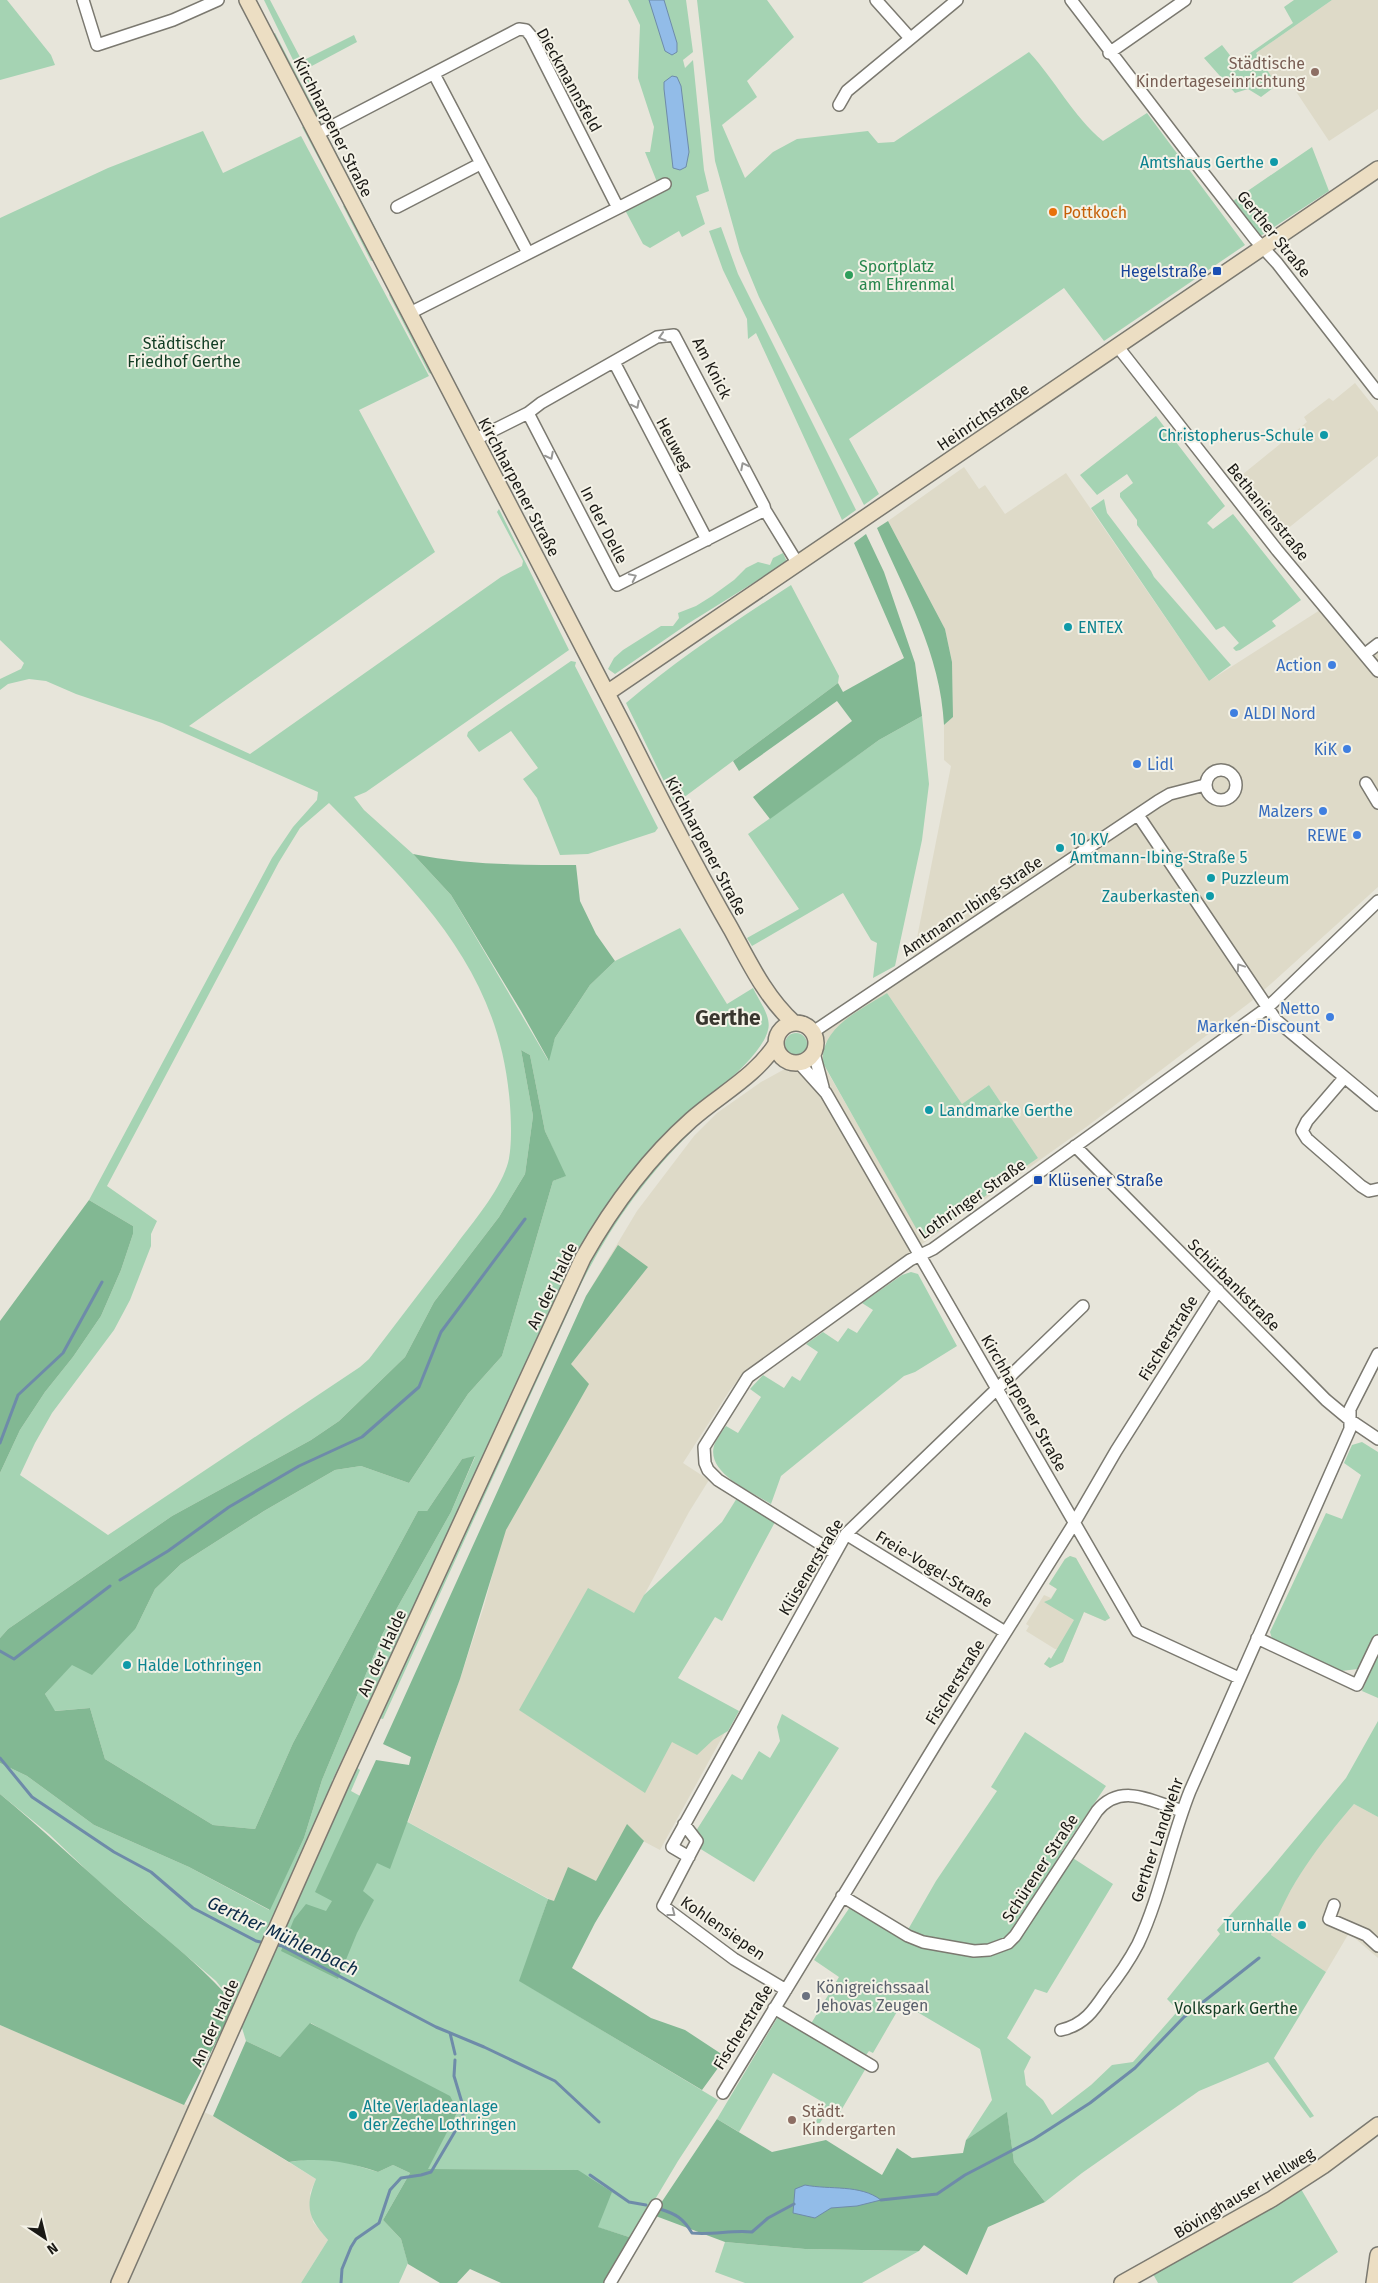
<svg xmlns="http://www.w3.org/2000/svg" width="1378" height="2283" viewBox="0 0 1378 2283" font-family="'Fira Sans',sans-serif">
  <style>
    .built { fill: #dedac8; fill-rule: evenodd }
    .green { fill: #a5d3b3; fill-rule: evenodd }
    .forest { fill: #82b893 }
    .water { fill: #92bce8; stroke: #6e8ba9 }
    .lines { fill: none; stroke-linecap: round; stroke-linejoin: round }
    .stream { stroke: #6e8ba9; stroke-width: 3 }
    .street-casing { stroke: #7b7970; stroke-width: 14 }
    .secondary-casing { stroke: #7b7970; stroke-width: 18 }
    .street { stroke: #fff; stroke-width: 11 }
    .secondary { stroke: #ecdec3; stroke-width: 15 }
    .oneway { stroke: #989896 }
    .education-dot { fill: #8d6e63; stroke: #f4f2e7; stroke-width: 2 }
    .culture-dot { fill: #0f9aa8; stroke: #f4f2e7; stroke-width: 2 }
    .food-dot { fill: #e8710a; stroke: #f4f2e7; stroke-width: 2 }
    .transit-dot { fill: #1a4fb4; stroke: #f4f2e7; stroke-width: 2 }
    .leisure-dot { fill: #2e9e5b; stroke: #f4f2e7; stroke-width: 2 }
    .shop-dot { fill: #3f7fe0; stroke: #f4f2e7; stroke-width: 2 }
    .worship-dot { fill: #6b7280; stroke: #f4f2e7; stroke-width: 2 }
    .labels { text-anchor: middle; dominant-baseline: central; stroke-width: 4; stroke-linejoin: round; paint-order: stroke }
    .education-label { font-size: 16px; fill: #785e54; stroke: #f4f2e7; text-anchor: end }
    .street-label { font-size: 16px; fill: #1a1915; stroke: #f4f2e7 }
    .culture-label { font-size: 16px; fill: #0d838f; stroke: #f4f2e7; text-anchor: start }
    .food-label { font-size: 16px; fill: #c56008; stroke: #f4f2e7; text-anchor: start }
    .leisure-label { font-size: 16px; fill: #27864d; stroke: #f4f2e7; text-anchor: start }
    .transit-label { font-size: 16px; fill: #164399; stroke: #f4f2e7; text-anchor: end }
    .park-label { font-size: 16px; fill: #113c23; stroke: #f4f2e7 }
    .shop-label { font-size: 16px; fill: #366cbe; stroke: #f4f2e7; text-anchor: end }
    .worship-label { font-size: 16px; fill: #5b616d; stroke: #f4f2e7; text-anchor: start }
    .water-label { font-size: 18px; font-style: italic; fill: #0b2a47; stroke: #f4f2e7 }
    .district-label { font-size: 21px; font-weight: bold; fill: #38362e; stroke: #f4f2e7 }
  </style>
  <rect width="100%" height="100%" fill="#e7e5da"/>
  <path class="built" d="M1332 0H1378V109L1329 141 1289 81 1278 87 1256 53Z
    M1355 383 1378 412V456L1281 534 1237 479 1307 422 1304 417 1329 398 1333 401Z
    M964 467 979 489 985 485 1005 514 1066 473 1209 681 1320 610 1363 659 1378 647V887L1253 1000 1089 1125 747 1369 730 1390 683 1463 709 1480 689 1512 621 1638 725 1732 660 1850 643 1841 593 1923 408 1822 460 1679 484 1606 539 1402 586 1296 637 1211 694 1136 717 1113 761 1082 783 1070 809 1064 818 1056 821 1041 818 1033 911 968 951 766 944 760V725L953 717 952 662 945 629 888 521ZM887 993 962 1104 989 1085 1038 1158 1022 1169 1019 1165 1000 1179 1003 1183 922 1237 823 1064 824 1044Z
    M1070 1556 1076 1558 1110 1618 1105 1621 1084 1612 1063 1662 1050 1668 1044 1664 1049 1657 1051 1659 1057 1649H1055L1026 1631 1029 1626 1026 1624 1044 1595 1051 1598 1057 1589 1049 1584 1065 1559Z
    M1354 1804 1378 1817V1958L1349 1933 1326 1972 1271 1935 1278 1912 1306 1864 1319 1845Z
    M0 2025 213 2116 316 2179 310 2193 313 2222 328 2240 301 2283H0Z"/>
  <path class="green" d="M0 0H7L51 55 55 65 0 80Z
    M264 0H270L302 61 354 35 357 42 308 68 316 88 309 93Z
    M628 0H686L693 52 683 60 685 68 693 60 704 170 709 191 696 196 705 224 682 237 679 231 650 248 643 244 625 210 657 182 645 152H650L654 127 638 78 640 25Z
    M697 0H767L794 37 747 81 757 97 722 125 745 178 773 152 797 139 868 131 878 143 894 142 1029 52C1055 80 1073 116 1103 141L1147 113 1245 245 1104 341 1064 288 849 439 879 494 864 505 759 297 740 251 715 161Z
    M1294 0H1332L1256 53 1277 85 1261 97 1248 89 1235 93 1204 58 1222 45 1236 63 1293 23 1284 7Z
    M275 33 321 122 318 124 273 34Z
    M305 126 342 195 339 197 302 127Z
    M203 131 223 173 301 136 429 376 359 410 435 552 189 726 250 754 501 577 522 566 523 561 497 512 499 509 569 650 366 792 354 797 364 810 413 854 451 895 548 1060 555 1038 590 985 615 961 680 928 727 1004 753 988C758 999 772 1017 768 1030 761 1061 693 1108 669 1132 637 1166 610 1201 584 1240L332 1781 346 1789 356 1767 360 1770 351 1791 548 1899 520 1981 718 2100 678 2161 632 2238 597 2227 578 2170 427 2169 458 2111 311 2023 280 2057 246 2041 235 2005 216 1981 97 1880 49 1834 0 1794V1763L27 1776 94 1825 189 1867 269 1910 304 1838 322 1780 383 1633 451 1512 475 1457 462 1459 427 1511H418L293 1743 255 1829 213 1825 105 1759 90 1708 54 1711 45 1694 72 1664 136 1628 155 1589 181 1564 264 1511 335 1470 361 1466 409 1483 468 1394 502 1356 553 1181 565 1176 545 1131 530 1055 521 1050 533 1116 525 1174 499 1217 434 1302 405 1357 339 1421 311 1440 172 1516 8 1629 0 1638V1473L20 1430 45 1392 73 1357 101 1316 121 1270 133 1234V1226L89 1200 272 858 293 827 317 800 318 792 162 723 76 694 46 681 29 679 8 684 0 690V679L21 669 24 663 0 640V218L108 168ZM329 803C415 890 496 965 509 1094 511 1112 513 1150 507 1166 498 1193 473 1222 456 1245 427 1283 398 1321 369 1359L360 1367 108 1535 20 1475 35 1443 52 1413 114 1330 130 1300 151 1246V1234L157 1221 107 1186 279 862 300 828Z
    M328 137 394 264 388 257 325 138Z
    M1312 147 1329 191 1259 237 1233 201Z
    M346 204 375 260 371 261 343 206Z
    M721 227 738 274 856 510 842 520 756 333 748 339 747 319 723 270 709 231Z
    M391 292 434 375 429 373 389 295Z
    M1156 416 1225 506 1207 523 1213 529 1233 514 1301 600 1272 621 1276 626 1240 650 1236 651 1233 648 1239 643 1224 626 1216 630 1137 525V520L1120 497V493L1133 483 1127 474 1097 495 1080 475Z
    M1104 499 1107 513 1151 571 1154 577 1231 665 1209 681 1091 508Z
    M783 553 787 562 689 623 615 674 608 669 614 658 623 650 661 626H673L679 618 678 613 696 606 712 596 734 580 746 568 758 562 770 565 773 558Z
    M791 585 839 676 838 683 675 804 626 703C678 659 734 622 791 585Z
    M571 661 576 662 575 666 658 828 655 832 588 854 560 855 537 798 523 779 538 768 511 731 479 752 467 736 468 732Z
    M922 716 929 784 922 840 895 966 873 978 877 943 871 940 843 893 752 946 747 938 799 909 748 834 879 740Z
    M887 993 962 1104 989 1085 1038 1158 1022 1169 1019 1166 1001 1179 1003 1183 927 1239 921 1237 823 1063C820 1027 861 1010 887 993Z
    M785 1044a11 11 0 1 1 22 0a11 11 0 1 1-22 0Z
    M690 1129 692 1131C645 1177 609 1228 580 1286L383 1719 379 1718 586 1264 632 1191Z
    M911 1272 918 1274 957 1346 915 1372 904 1376 781 1476 771 1504C752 1492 703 1472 715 1443 718 1437 722 1431 726 1426L738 1433 761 1397 750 1389 763 1375 784 1388 792 1376 800 1381 818 1352 806 1344 823 1332 838 1342 848 1328 857 1333 873 1310 862 1303 902 1275Z
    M1362 1442 1378 1452V1698L1362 1691 1369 1675 1358 1669 1341 1671 1272 1639 1270 1632 1326 1513 1342 1519 1361 1475 1344 1463 1352 1445Z
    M737 1498 775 1522 722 1621 715 1617 678 1678 739 1711 728 1731 713 1740 697 1755 672 1742 645 1793 519 1710 588 1588 634 1613 644 1595 722 1522Z
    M1070 1556 1076 1558 1110 1618 1105 1621 1084 1612 1063 1662 1050 1668 1044 1664 1049 1657 1051 1659 1074 1620 1044 1602 1051 1599 1057 1589 1049 1584 1065 1559Z
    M782 1714 839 1748 754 1882 699 1848 704 1842 696 1831 732 1774 742 1780 759 1751 770 1758 780 1741 777 1727Z
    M1378 1721V1817L1354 1804C1320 1844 1288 1884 1271 1935L1326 1972 1274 2058 1314 2116 1310 2118 1268 2062 1199 2091 1082 2173 1045 2202 1014 2162 1007 2113 966 2140 992 2100 980 2049 902 2003 873 2053 869 2051 866 2055 854 2048 850 2059 866 2068 839 2114 829 2108 820 2123H815L826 2104 773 2073 739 2132 717 2119 779 2015 806 2032 839 1977 814 1960 850 1907 902 1940 936 1881 997 1791 991 1787 1025 1732 1106 1786 1062 1851 1113 1884 1047 1993 1035 1989 1007 2038 1031 2057 1024 2071 1026 2085 1043 2100 1052 2115 1091 2085 1112 2065 1133 2062 1176 2013 1174 2006 1167 1999 1220 1934 1217 1930 1269 1871 1346 1778Z
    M311 2159 341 2161 378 2172 393 2165 410 2173 383 2220 401 2239 408 2263 399 2283H301L328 2240C309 2218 304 2208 316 2179L289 2162Z
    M1301 2189 1338 2252 1292 2283H1158L1153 2274Z
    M725 2242 805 2249 919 2251 862 2283H745L715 2272Z"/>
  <path class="forest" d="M888 521 945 629 952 662 953 717 944 725C941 655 905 592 877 528Z
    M866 534 884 572 915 663 922 716 879 740 770 819 753 797 852 721 837 701 739 771 733 761 838 683 843 692 904 658 854 543Z
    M413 854C467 865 521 865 576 865L580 901 596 934 615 961 590 985 555 1038 549 1061 521 1011 451 895Z
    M521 1050 530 1055 545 1131 566 1176 553 1181 502 1356 468 1394 409 1483 361 1466 335 1470 264 1511 181 1564 155 1589 136 1628 92 1675 72 1665 45 1694 55 1711 90 1708 105 1759 213 1825 255 1829 293 1743 418 1511H427L462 1459 475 1456 451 1512 383 1633 322 1780 304 1838 270 1910 189 1867 94 1825 27 1776 0 1763V1638L8 1629 172 1516 311 1440 339 1421 405 1357 434 1302 499 1217 525 1174 533 1116Z
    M89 1200 133 1226V1234L121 1270 101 1316 73 1357 45 1392 20 1430 0 1473V1321Z
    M618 1245 648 1267 571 1364 589 1384 506 1530 460 1679 390 1869 377 1863 363 1891 374 1900 357 1933 338 1979 281 1951 294 1919 306 1904 326 1911 332 1901 315 1892 376 1760 409 1765 411 1757 383 1744 586 1296Z
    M0 1794C40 1827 78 1863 117 1897 157 1932 201 1964 235 2005L184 2105 0 2025Z
    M627 1824 644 1841 595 1923 572 1968 651 2018 685 2030 726 2057 702 2090 519 1981 548 1899 554 1901 568 1867 596 1881Z
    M310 2023 450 2096 458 2111 428 2169 578 2170 612 2192 598 2227 632 2238 607 2283H501L470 2269 457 2283H440L408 2264 401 2239 383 2220 410 2173 393 2165 378 2172C348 2162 321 2157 289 2162L213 2116 246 2041 280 2057Z
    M1007 2112 1014 2162 1045 2202 988 2227 967 2275 924 2245 919 2251 805 2249 725 2242 653 2215 717 2119 772 2152 826 2140 882 2175 897 2148 912 2158 963 2153 966 2140Z"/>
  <path class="water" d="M649 0H664L677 43V52L672 55 665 51Z
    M672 76 677 77 681 86 689 152 686 167 680 170 673 168 664 89V82Z
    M805 2185C830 2190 860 2184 881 2200L857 2206 831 2208 815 2218 793 2213 795 2189Z"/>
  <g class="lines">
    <path class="stream" d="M0 1443 18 1395 63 1353 102 1282
      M120 1580 168 1551 229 1507 299 1466 362 1437 419 1387 441 1332 525 1219
      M0 1651 14 1659 110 1586
      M0 1758 32 1797 114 1852 151 1872 193 1908 256 1941 265 1943
      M273 1944 282 1946 436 2027 484 2047 555 2081 599 2122
      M450 2033 455 2054
      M590 2175 629 2202 646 2205
      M881 2200 937 2194 965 2175 1034 2139 1090 2103 1135 2068 1184 2017 1259 1958
      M660 2209C676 2214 683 2218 692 2233 713 2235 732 2230 752 2232L768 2218 794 2204
      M341 2283 342 2269 351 2247 356 2239 379 2223 390 2190 401 2178 421 2175 431 2172 463 2118V2106L454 2076 455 2060"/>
    <g class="street-casing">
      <path id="street" d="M83 0 97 45 173 20 218 0
        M876 0 910 38
        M1071 0 1201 170 1255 239 1277 263 1378 393
        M1109 53 1185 0
        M434 74 528 253
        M839 105 847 91 957 0
        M317 134 519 29 526 30 531 36 618 208 410 313
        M397 207 480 164
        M618 208 665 184
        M1118 347 1277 550 1378 671
        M614 362 707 540
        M528 413 617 585 765 510
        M474 440 528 413 541 403 657 337 674 335 764 506 765 510 798 564
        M1365 654 1378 644
        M1206 785a15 15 0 1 1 30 0a15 15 0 1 1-30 0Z
        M1366 783 1378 803
        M1138 815 1276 1020 1378 1105
        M813 1032 1158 801 1170 794 1205 785
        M814 1053 823 1087
        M799 1063 826 1093 1137 1631 1239 1678
        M1344 1078 1307 1121 1302 1131 1307 1139 1361 1186 1369 1191 1378 1189
        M1075 1146 1326 1400 1350 1420 1378 1439
        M846 1534 1005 1632
        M835 1553 718 1480 708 1470 705 1463 704 1447 748 1377 910 1260 933 1249 1267 1008 1378 901
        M1257 1638 1357 1685 1378 1641
        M684 1824 697 1841 663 1906 734 1959 786 1990
        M689 1857 672 1847 846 1534 1083 1306
        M842 1896 908 1936 923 1942 974 1951 989 1950 1008 1943 1015 1936 1097 1811C1121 1782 1152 1801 1182 1811
        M1334 1905 1329 1919 1366 1935 1378 1946
        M774 2008 872 2066
        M1061 2030C1084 2025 1094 2010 1106 1992 1118 1977 1129 1961 1138 1944 1161 1895 1170 1841 1190 1791L1350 1429V1409L1378 1354
        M723 2093 940 1737 1073 1525 1116 1451 1218 1290
        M610 2283 656 2205"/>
    </g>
    <g class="secondary-casing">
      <path id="secondary" d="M247 0 628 734C661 800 694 865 731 929 749 962 766 998 794 1023
        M607 693 1378 169
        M776 1043a20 20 0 1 1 40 0a20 20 0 1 1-40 0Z
        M119 2283 342 1781 583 1258C612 1207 646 1160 691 1120 719 1095 756 1076 776 1044
        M1122 2283 1272 2199 1323 2166 1378 2125
        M1374 2283 1378 2255"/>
    </g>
    <use href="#street" class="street"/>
    <use href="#secondary" class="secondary"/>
  </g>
  <defs><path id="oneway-chevron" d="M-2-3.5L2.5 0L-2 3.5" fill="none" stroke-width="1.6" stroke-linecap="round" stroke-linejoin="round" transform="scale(1.25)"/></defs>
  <g class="oneway">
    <use href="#oneway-chevron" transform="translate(662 337) rotate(163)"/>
    <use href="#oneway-chevron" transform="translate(636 405) rotate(63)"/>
    <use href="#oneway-chevron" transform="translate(550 456) rotate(63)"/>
    <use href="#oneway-chevron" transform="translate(744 466) rotate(-117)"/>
    <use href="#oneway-chevron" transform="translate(633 577) rotate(-26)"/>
    <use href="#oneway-chevron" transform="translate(1240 967) rotate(-124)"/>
    <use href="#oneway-chevron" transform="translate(672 1913) rotate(38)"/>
  </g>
  <g class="education-dot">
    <circle cx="1315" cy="72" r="5"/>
    <circle cx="792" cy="2120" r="5"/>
  </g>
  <g class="culture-dot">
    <circle cx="1274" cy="162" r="5"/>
    <circle cx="1324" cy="435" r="5"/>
    <circle cx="1068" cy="627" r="5"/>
    <circle cx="1060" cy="848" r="5"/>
    <circle cx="1211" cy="878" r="5"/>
    <circle cx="1210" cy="896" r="5"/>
    <circle cx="929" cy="1110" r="5"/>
    <circle cx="127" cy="1665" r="5"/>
    <circle cx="1302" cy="1925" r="5"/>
    <circle cx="353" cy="2115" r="5"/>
  </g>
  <circle class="food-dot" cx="1053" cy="212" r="5"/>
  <g class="transit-dot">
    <rect x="1212" y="266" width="10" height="10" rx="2.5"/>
    <rect x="1033" y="1175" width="10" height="10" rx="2.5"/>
  </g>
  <circle class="leisure-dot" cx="849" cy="275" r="5"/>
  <g class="shop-dot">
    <circle cx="1332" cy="665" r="5"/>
    <circle cx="1234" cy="713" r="5"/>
    <circle cx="1347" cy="749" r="5"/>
    <circle cx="1137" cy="764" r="5"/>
    <circle cx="1323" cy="811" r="5"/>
    <circle cx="1357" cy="835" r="5"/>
    <circle cx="1330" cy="1017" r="5"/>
  </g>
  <circle class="worship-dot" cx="806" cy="1996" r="5"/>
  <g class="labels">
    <g class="education-label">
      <text x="1305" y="63">Städtische<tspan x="1305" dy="18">Kindertageseinrichtung</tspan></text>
      <text x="802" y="2111" text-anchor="start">Städt.<tspan x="802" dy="18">Kindergarten</tspan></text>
    </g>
    <g class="street-label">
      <text transform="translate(569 80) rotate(61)">Dieckmannsfeld</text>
      <text transform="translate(333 127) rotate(63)">Kirchharpener Straße</text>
      <text transform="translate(1274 234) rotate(51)">Gerther Straße</text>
      <text transform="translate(712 368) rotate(63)">Am Knick</text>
      <text transform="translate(983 417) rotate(-34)">Heinrichstraße</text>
      <text transform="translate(674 444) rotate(62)">Heuweg</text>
      <text transform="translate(519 487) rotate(62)">Kirchharpener Straße</text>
      <text transform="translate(1268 512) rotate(51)">Bethanienstraße</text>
      <text transform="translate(604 525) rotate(63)">In der Delle</text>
      <text transform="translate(706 846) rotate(62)">Kirchharpener Straße</text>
      <text transform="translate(972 906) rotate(-34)">Amtmann-Ibing-Straße</text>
      <text transform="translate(972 1199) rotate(-35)">Lothringer Straße</text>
      <text transform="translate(1234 1285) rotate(45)">Schürbankstraße</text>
      <text transform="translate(552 1286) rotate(-64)">An der Halde</text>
      <text transform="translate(1168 1338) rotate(-58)">Fischerstraße</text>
      <text transform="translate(1024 1403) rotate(60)">Kirchharpener Straße</text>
      <text transform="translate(811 1567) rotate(-59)">Klüsenerstraße</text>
      <text transform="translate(934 1569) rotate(31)">Freie-Vogel-Straße</text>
      <text transform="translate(382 1653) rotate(-65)">An der Halde</text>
      <text transform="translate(955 1682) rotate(-58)">Fischerstraße</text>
      <text transform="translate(1157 1840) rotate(-71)">Gerther Landwehr</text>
      <text transform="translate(1040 1868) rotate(-57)">Schürener Straße</text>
      <text transform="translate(723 1928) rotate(35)">Kohlensiepen</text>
      <text transform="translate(215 2023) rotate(-66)">An der Halde</text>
      <text transform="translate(743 2027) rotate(-58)">Fischerstraße</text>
      <text transform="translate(1244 2193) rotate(-31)">Bövinghauser Hellweg</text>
    </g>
    <g class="culture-label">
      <text x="1264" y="162" text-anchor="end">Amtshaus Gerthe</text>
      <text x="1314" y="435" text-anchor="end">Christopherus-Schule</text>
      <text x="1078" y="627">ENTEX</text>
      <text x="1070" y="839">10 KV<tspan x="1070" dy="18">Amtmann-Ibing-Straße 5</tspan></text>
      <text x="1221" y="878">Puzzleum</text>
      <text x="1200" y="896" text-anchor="end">Zauberkasten</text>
      <text x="939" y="1110">Landmarke Gerthe</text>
      <text x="137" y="1665">Halde Lothringen</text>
      <text x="1292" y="1925" text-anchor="end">Turnhalle</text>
      <text x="363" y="2106">Alte Verladeanlage<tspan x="363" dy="18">der Zeche Lothringen</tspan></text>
    </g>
    <g class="food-label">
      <text x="1063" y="212">Pottkoch</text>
    </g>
    <g class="leisure-label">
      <text x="859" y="266">Sportplatz<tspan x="859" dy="18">am Ehrenmal</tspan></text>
    </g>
    <g class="transit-label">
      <text x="1207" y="271">Hegelstraße</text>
      <text x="1048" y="1180" text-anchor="start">Klüsener Straße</text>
    </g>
    <g class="park-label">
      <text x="184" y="343">Städtischer<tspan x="184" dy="18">Friedhof Gerthe</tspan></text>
      <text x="1236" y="2008">Volkspark Gerthe</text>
    </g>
    <g class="shop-label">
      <text x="1322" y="665">Action</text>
      <text x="1244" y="713" text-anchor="start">ALDI Nord</text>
      <text x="1337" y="749">KiK</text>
      <text x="1147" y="764" text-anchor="start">Lidl</text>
      <text x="1313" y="811">Malzers</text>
      <text x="1347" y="835">REWE</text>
      <text x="1320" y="1008">Netto<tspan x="1320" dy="18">Marken-Discount</tspan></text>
    </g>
    <g class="worship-label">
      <text x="816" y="1987">Königreichssaal<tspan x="816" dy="18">Jehovas Zeugen</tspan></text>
    </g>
    <g class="water-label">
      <text transform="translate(283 1936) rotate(25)">Gerther Mühlenbach</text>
    </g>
    <g class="district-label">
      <text x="728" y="1018">Gerthe</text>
    </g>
  </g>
  <g transform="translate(45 2238) rotate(145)" stroke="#f4f2e7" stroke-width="4" paint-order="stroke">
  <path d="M0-4L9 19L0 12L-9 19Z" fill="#1a1915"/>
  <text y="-8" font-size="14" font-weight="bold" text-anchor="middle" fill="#1a1915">N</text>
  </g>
</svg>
